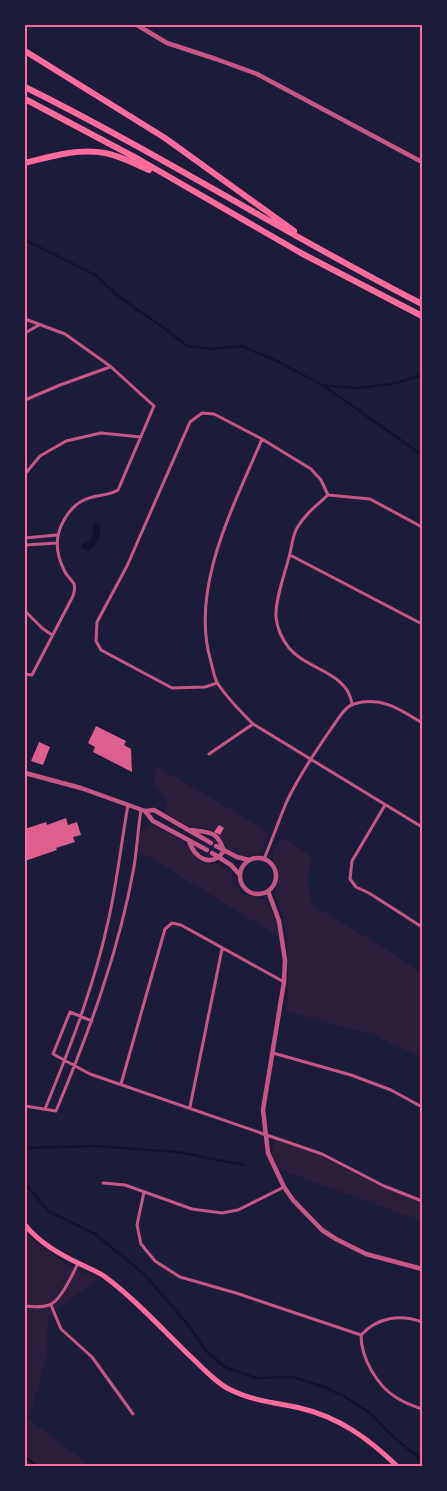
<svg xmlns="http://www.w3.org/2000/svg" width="447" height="1491" viewBox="0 0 447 1491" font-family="'DM Sans',sans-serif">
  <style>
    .green { fill: #2a1e3b }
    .water { fill: #12122b }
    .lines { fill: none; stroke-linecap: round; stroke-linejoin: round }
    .stream { stroke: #12122b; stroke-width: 2.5 }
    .building { fill: #dd5f8e }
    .minor { stroke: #c65784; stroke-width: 3 }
    .tertiary { stroke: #c65784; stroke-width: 4.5 }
    .secondary { stroke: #ff6b9d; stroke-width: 5 }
    .motorway { stroke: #ff6b9d; stroke-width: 6 }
    .neatline { fill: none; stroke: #ff6b9d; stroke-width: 2 }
  </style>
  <rect width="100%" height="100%" fill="#1b1b3a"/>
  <path class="green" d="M156 766 269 832 261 853C249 856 233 860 226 846 221 838 219 833 210 829 204 827 197 829 190 826 182 823 174 817 166 813 167 801 163 793 154 785Z
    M153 825 187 844 198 860 204 863 217 864 228 870 232 874 236 887 243 894 266 901 277 921 279 937 138 850C140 837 138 829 153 825Z
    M282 838 312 856C307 873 306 888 313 905L400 958 422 974V1057L370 1034 286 1011 288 993 287 937 281 911 275 893 278 880 277 867 273 861 274 850Z
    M275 1139 321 1156 383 1188 422 1203V1221L278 1169 272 1153Z
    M25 1232 62 1262 98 1279 48 1316 46 1358 29 1419 90 1466H25Z"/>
  <path class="water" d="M94 522 100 524C101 537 98 543 88 551L81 547 86 541 89 542 94 530 92 528Z"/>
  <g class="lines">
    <path class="stream" d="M25 240 95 275 122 299 164 328 187 346 213 349 241 346 273 359 324 386 422 455
      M325 386 360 388 396 383 422 375
      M25 1148 96 1146 178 1152 244 1165
      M25 1183 48 1211 95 1234 144 1274 189 1326 205 1350 225 1367 256 1378 292 1377 322 1386 344 1396 371 1414 392 1436 422 1460
      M25 1457 37 1466"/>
  </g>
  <path class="building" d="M96 726 126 741 124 745 131 749 132 772 93 752 95 747 88 743Z
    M39 742 50 747 43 765 31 761Z
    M66 818 68 825 77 822 81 835 73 837 75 842 56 848 57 850 25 861V829L46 822 47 825Z
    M219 825 224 828 220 835 214 832Z"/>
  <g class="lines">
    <path class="minor" d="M25 319 65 334 110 366 154 406 118 490C107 497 94 494 82 501 74 505 68 513 64 520 54 537 56 555 65 572 67 576 72 580 74 584 75 587 74 593 73 596L32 675 25 674
      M25 333 39 325
      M25 400 60 385 110 367
      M262 439C234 506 189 588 211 662 213 669 214 678 218 684 228 699 241 712 253 724L422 827
      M25 474 40 456 66 441 101 433 141 437
      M25 538 57 535
      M25 545 57 543
      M290 555 422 624
      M25 611 42 628 52 635
      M217 683 205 687 172 688 101 650 96 641 97 622 127 566 190 422 202 413 214 414 262 439 311 469 321 480 328 495
      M352 704C348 672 307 670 289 648 282 639 277 628 276 617 275 598 286 571 290 553 292 545 293 535 297 528 305 514 317 505 328 495L370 499 422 527
      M209 754 253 724
      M385 805 352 861 350 879 356 887 369 893 422 927
      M264 859C272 840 279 820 287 801 299 776 315 752 331 729 337 721 344 707 354 704 381 696 400 709 422 723
      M92 1021 70 1012 53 1054 90 1074 322 1154 384 1186 422 1201
      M273 1053 351 1075 391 1090 422 1107
      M121 1084 165 929 172 923 181 925 284 982
      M25 1106 56 1111C89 1032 119 951 134 867 137 848 138 829 141 810
      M190 1107 222 949
      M45 1109C70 1048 94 986 108 922 117 883 121 844 128 805
      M103 1183 125 1185 192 1209 222 1213 238 1210 284 1187
      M144 1192 137 1225 141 1244 155 1261 180 1277 236 1293 361 1335
      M51 1305 61 1329 92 1357 133 1414
      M25 1306C33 1307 41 1308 49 1305 60 1302 73 1274 78 1263
      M422 1322C400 1314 378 1317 361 1335 361 1358 377 1386 397 1398 405 1403 413 1406 422 1409"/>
    <path class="tertiary" d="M137 25 167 43 216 59 257 74 422 162
      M25 773 81 788 145 811 154 810 211 843
      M145 811 153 821 207 850
      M189 841C195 859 211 868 224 851 217 830 210 833 192 830
      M216 846 237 857 249 860
      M212 853 231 865 239 874
      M240 876a18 18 0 1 1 36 0a18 18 0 1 1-36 0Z
      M268 891 279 921 285 960 284 982 263 1110 268 1153 284 1187 293 1200 322 1230 336 1239 366 1254 422 1269"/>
    <path class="secondary" d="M25 1225C40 1243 59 1254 80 1264 88 1268 96 1271 104 1276 135 1299 162 1329 190 1356 203 1368 216 1383 231 1390 253 1401 277 1403 300 1408 339 1417 369 1439 397 1466"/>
    <path class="motorway" d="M25 51 165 138 294 231
      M25 87C160 154 287 235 422 304
      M25 99 140 160 301 253 422 316
      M25 163C52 156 78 148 105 153 121 156 135 164 149 170"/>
  </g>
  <rect width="447" height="1491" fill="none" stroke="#1b1b3a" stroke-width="52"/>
  <rect x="26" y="26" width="395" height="1439" class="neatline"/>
</svg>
